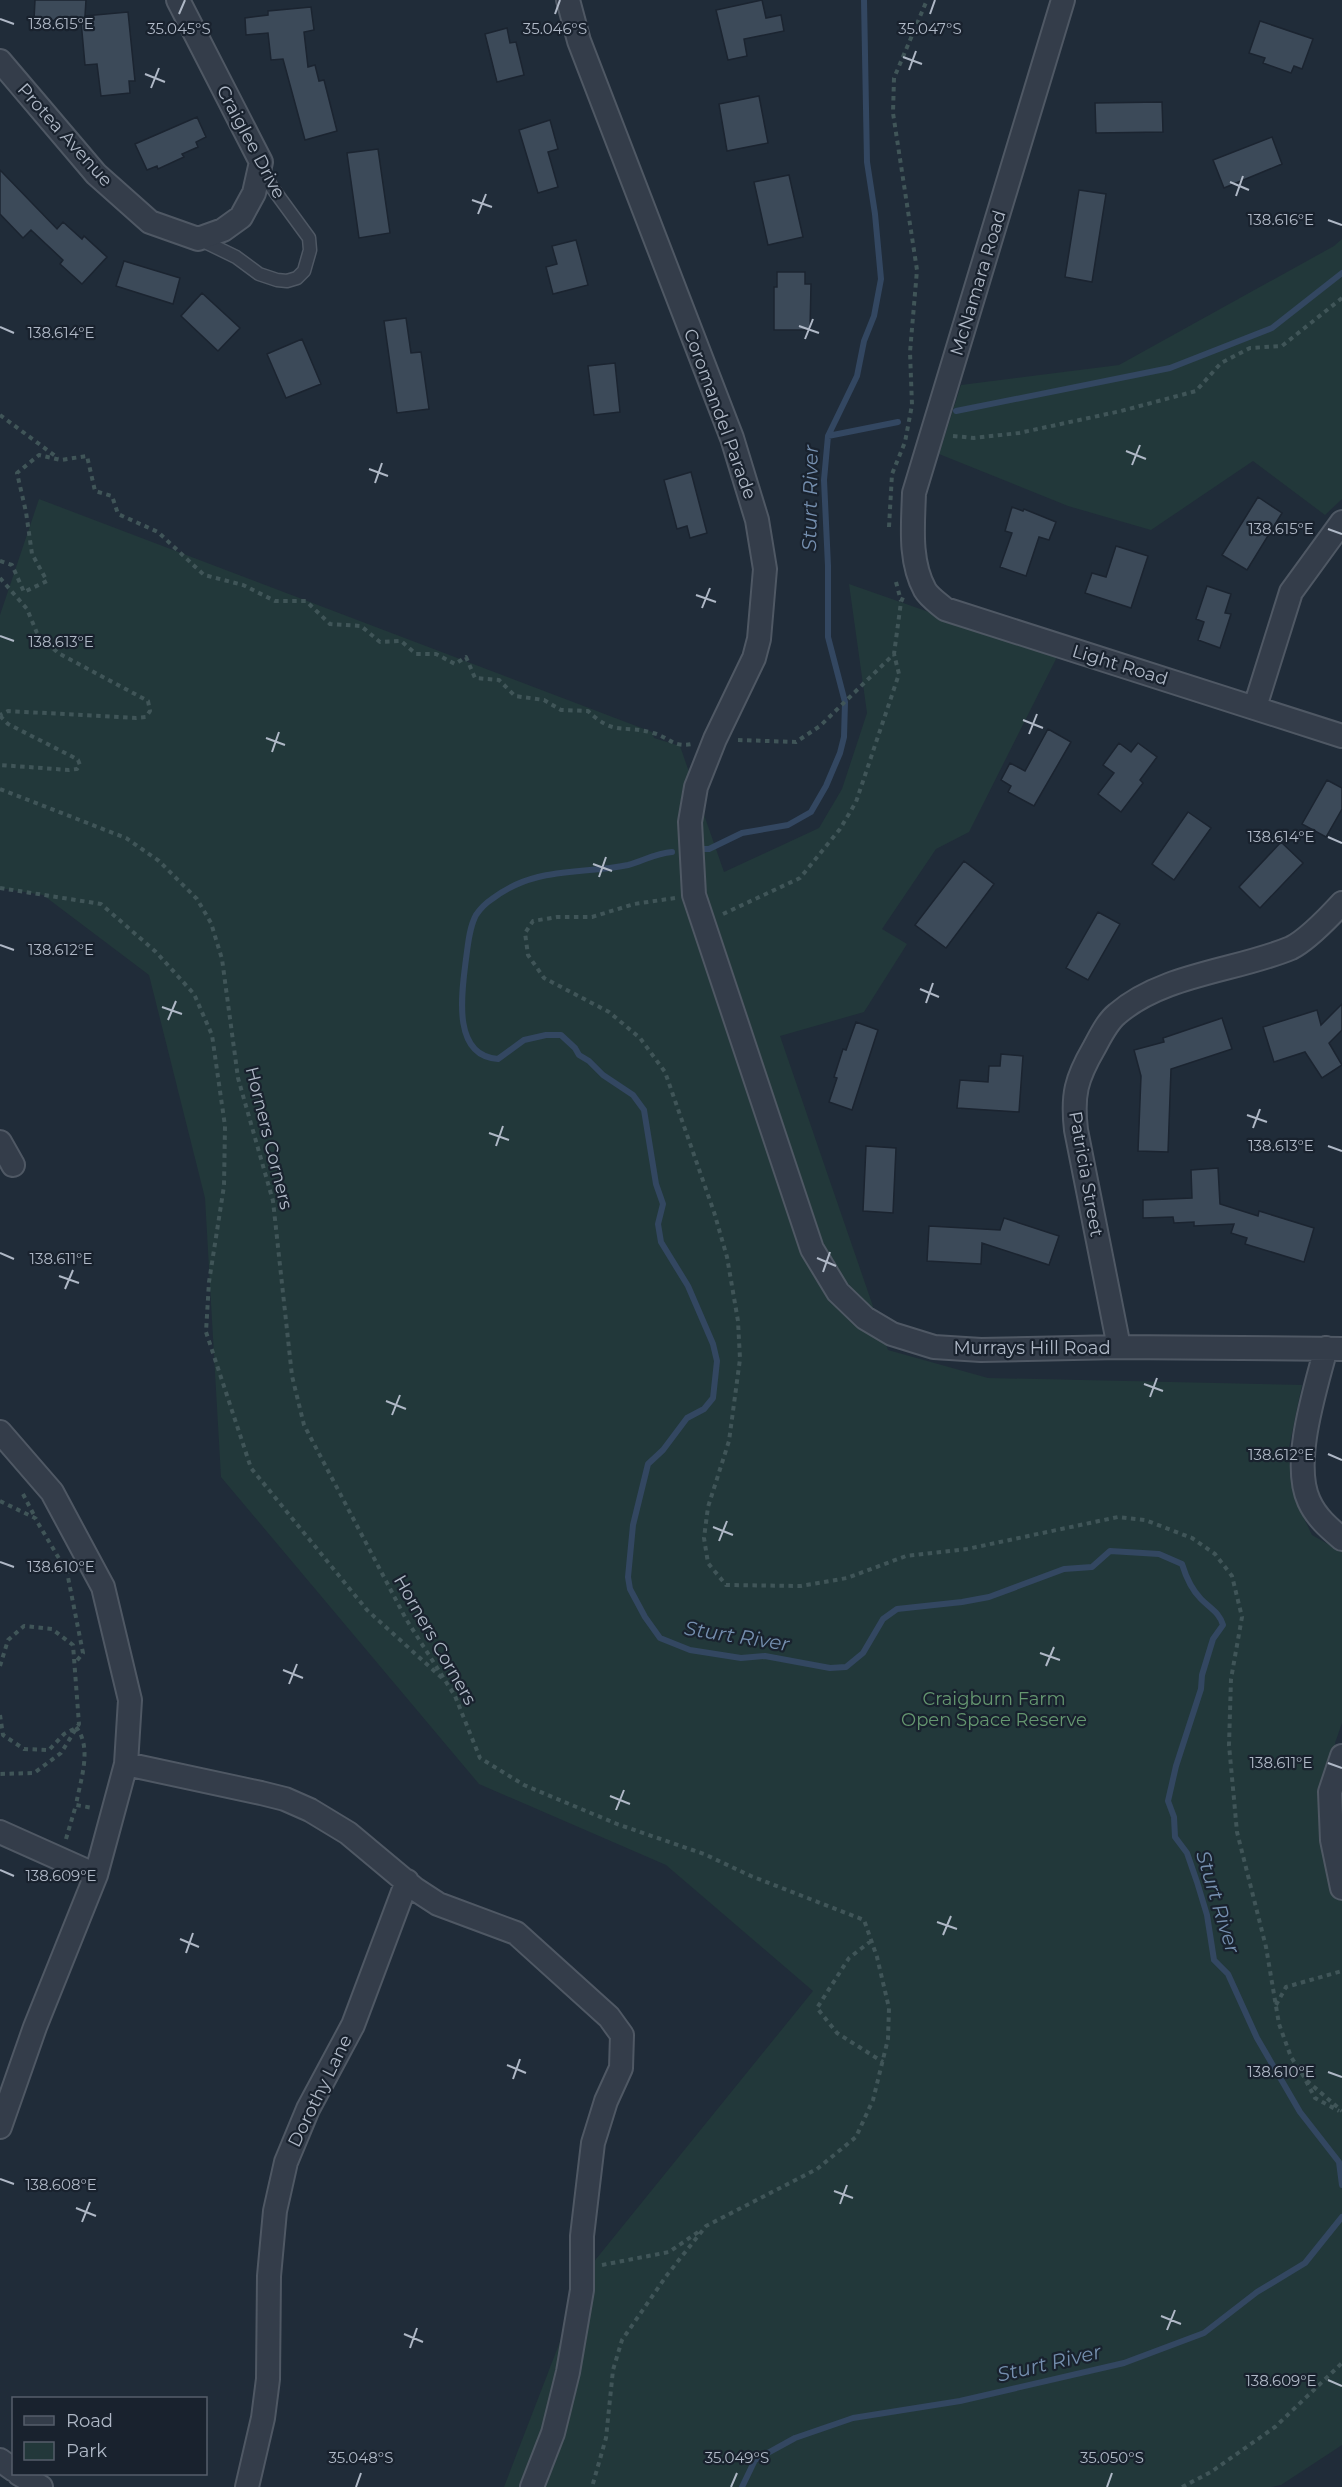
<svg xmlns="http://www.w3.org/2000/svg" width="1342" height="2487" viewBox="0 0 1342 2487" font-family="Montserrat,sans-serif">
  <style>
    .green { fill: #22383a }
    .lines { fill: none; stroke-linecap: round; stroke-linejoin: round }
    .stream { stroke: #334761; stroke-width: 6 }
    .building { fill: #3c4a59; stroke: #1b2430; stroke-width: 1.5 }
    .lane-casing { stroke: #4f5864; stroke-width: 15 }
    .street-casing { stroke: #4f5864; stroke-width: 26 }
    .path { stroke: #405558; stroke-width: 4; stroke-dasharray: 4.5 4.5; stroke-linecap: butt }
    .lane { stroke: #343d4a; stroke-width: 12 }
    .street { stroke: #343d4a; stroke-width: 22 }
    .ticks { fill: none; stroke: #afb8c6; stroke-width: 2 }
    .labels { text-anchor: middle; dominant-baseline: central; stroke-width: 4.5; stroke-linejoin: round; paint-order: stroke }
    .street-label { font-size: 18px; fill: #afb8c6; stroke: #19222e }
    .park-label { font-size: 18px; fill: #659770; stroke: #19222e }
    .water-label { font-size: 20px; font-style: italic; fill: #758faf; stroke: #19222e }
    .ticks-label { font-size: 15px; text-anchor: middle; fill: #afb8c6; stroke: #19222e; stroke-width: 4.5; stroke-linejoin: round; paint-order: stroke }
  </style>
  <rect width="100%" height="100%" fill="#202c39"/>
  <path class="green" d="M1342 239V499L1325 515 1253 461 1151 530 1068 506 939 454 961 385 1119 365 1334 246Z
    M39 499 652 732 654 738 680 746 724 872 819 828 842 789 867 713 849 584 1057 657 969 832 936 849 882 929 907 944 864 1012 780 1036 888 1350 988 1378 1302 1385 1288 1452 1295 1500 1312 1535 1342 1552V1723L1335 1743 1342 1772V2445L1281 2485 1271 2487H504L588 2269 813 1991 666 1865 479 1784 221 1477 205 1198 149 975 43 895 0 888V615Z"/>
  <g class="lines">
    <path class="stream" d="M956 411 1170 368 1272 328 1342 273
      M828 436 898 422
      M704 849H709L742 833 788 825 811 812 826 786 840 753 844 737 845 702 828 637V566L824 480 828 436 857 376 864 341 874 316 881 279 875 214 867 162 864 0
      M672 852C656 853 643 861 628 865 579 875 535 866 492 899 486 903 480 909 476 915 469 928 468 945 466 959 462 991 451 1056 498 1059L524 1040 546 1035H561L575 1048 579 1055 589 1061 603 1075 633 1095 644 1110 656 1184 663 1204 658 1224 661 1242 688 1286 713 1344 717 1361 713 1398 704 1409 687 1418 663 1450 648 1464 633 1525 628 1577 630 1589 645 1617 660 1638 690 1650 741 1658 765 1656 830 1668 846 1667 863 1653 883 1619 897 1609 962 1602 989 1597 1064 1569 1092 1567 1110 1551 1159 1554 1182 1564C1186 1577 1191 1589 1201 1599 1211 1609 1219 1612 1223 1625L1213 1639 1202 1675 1201 1689 1176 1766 1168 1801 1174 1817 1175 1837 1187 1853 1197 1882 1207 1915 1214 1960 1228 1974 1257 2038 1300 2112 1339 2162 1342 2185
      M742 2487 755 2460 795 2438 853 2418 960 2401 1124 2363 1204 2333 1257 2292 1305 2263 1342 2217"/>
  </g>
  <path class="building" d="M35 0H86L85 16 128 12 135 81H129L130 93 101 96 97 64 85 65 81 21 34 20Z
    M762 0 766 18 781 15 784 31 744 39 747 56 728 60 716 10Z
    M311 7 314 30 304 32 308 67 315 65 319 81 324 80 337 131 305 140 283 59 271 60 268 33 246 35 245 18 268 15V11Z
    M1260 21 1313 39 1302 69 1294 66 1291 73 1263 63 1265 58 1249 53Z
    M507 28 510 43 516 42 524 75 497 82 485 34Z
    M759 96 768 143 727 151 719 104Z
    M1162 102 1163 132 1096 133 1095 103Z
    M197 117 206 137 196 142 198 147 182 154 184 157 158 169 157 166 147 170 135 144Z
    M550 120 558 149 548 152 558 187 538 193 519 130Z
    M1272 137 1282 164 1224 188 1213 160Z
    M378 149 390 233 359 238 347 153Z
    M0 170 57 229 63 222 82 239 84 236 107 257 82 284 60 264 63 260 31 230 23 238 0 214Z
    M789 175 803 237 768 245 754 182Z
    M1079 190 1106 194 1092 282 1065 277Z
    M576 240 588 285 553 294 546 267 557 264 552 246Z
    M124 261 180 278 173 304 116 286Z
    M777 272H805V284H811L810 330H774V287H777Z
    M202 293 240 328 218 351 181 316Z
    M406 318 411 353 421 352 429 409 397 413 384 321Z
    M302 339 321 384 286 398 267 354Z
    M615 363 620 412 594 415 588 366Z
    M691 472 707 533 690 538 687 526 677 529 664 480Z
    M1258 497 1282 513 1247 570 1222 555Z
    M1012 507 1023 511 1024 509 1056 522 1049 540 1039 537 1026 576 1000 567 1012 533 1005 531Z
    M1116 546 1148 556 1131 608 1085 593 1092 573 1106 577Z
    M1207 586 1231 594 1225 613 1231 614 1220 648 1198 640 1204 622 1196 619Z
    M1048 729 1071 742 1034 806 1008 792 1011 786 1001 780 1010 763 1025 771Z
    M1119 743 1131 752 1138 743 1157 757 1140 780 1143 783 1121 812 1098 794 1114 773 1103 765Z
    M1327 780 1342 788V809L1326 837 1302 824Z
    M1188 812 1211 828 1174 880 1152 864Z
    M1281 842 1303 863 1260 908 1239 887Z
    M964 861 994 884 946 948 915 925Z
    M1098 912 1120 924 1088 980 1066 968Z
    M1342 1004V1030L1329 1043 1342 1065 1322 1078 1305 1052 1274 1062 1263 1027 1317 1010 1321 1025Z
    M1222 1018 1232 1049 1171 1069 1168 1152 1138 1151 1141 1076 1134 1050 1164 1042 1163 1038Z
    M856 1022 878 1030 852 1110 829 1102 837 1078 834 1077 843 1049 846 1050Z
    M1001 1054 1023 1056 1019 1112 957 1108 960 1080 988 1082 989 1066H1000Z
    M866 1146 896 1148 893 1213 863 1211Z
    M1218 1168 1220 1204 1258 1216 1259 1211 1314 1228 1304 1262 1245 1244 1247 1238 1231 1233 1234 1224 1194 1226V1222L1174 1223 1173 1217 1143 1218V1200L1192 1198 1191 1170Z
    M1004 1218 1059 1236 1049 1265 982 1243 981 1264 927 1261 929 1226 1000 1230Z"/>
  <g class="lines">
    <g class="lane-casing">
      <path id="lane" d="M199 239 236 257 259 274 277 280 287 281 297 278 304 271 310 250 309 238 271 186 262 165"/>
    </g>
    <g class="street-casing">
      <path id="street" d="M568 0 579 41 732 438 757 520 765 569 759 639 754 658 715 739 696 787 690 822 694 895 812 1249 838 1292 865 1318 892 1334 934 1347 981 1350 1119 1347 1342 1349
        M1063 0 914 493C913 525 909 561 925 590 929 597 938 603 945 609L1342 736
        M0 61 96 174 150 222 198 239 223 230 241 217 254 193 261 162 178 0
        M1255 707 1291 592 1342 522
        M0 1142 13 1165
        M1119 1347 1076 1130C1072 1095 1076 1079 1094 1048 1100 1037 1107 1022 1117 1014 1163 974 1236 971 1291 948 1307 940 1330 916 1342 903
        M1326 1348C1316 1388 1291 1462 1309 1501 1316 1517 1329 1528 1342 1539
        M0 1432 52 1492 103 1587 130 1700 126 1764 96 1875 35 2027 0 2127
        M1342 1756 1330 1792 1332 1840 1342 1888
        M126 1764 261 1793 285 1799 310 1810 348 1833 415 1889 438 1904 516 1933 609 2017 622 2035 621 2068 606 2101 593 2143 582 2236V2290L568 2372 553 2433 532 2487
        M0 1832 96 1875
        M0 2460 14 2470
        M19 2474 41 2487
        M247 2487 263 2418 268 2379 269 2276 275 2211 286 2162 308 2109 353 2025 407 1881"/>
    </g>
    <path class="path" d="M0 415 58 458
      M953 436 974 438 1019 433 1121 411 1196 391 1221 363 1250 348 1282 346 1342 298
      M889 527 892 474 905 442 912 405 910 352 917 270 893 113 894 78 927 0
      M0 561 12 565 24 592 47 581 32 554 26 512 17 473 39 455 61 460 87 456 95 491 112 496 118 514 158 532 204 575 243 585 275 601H306L330 624 361 626 380 642 401 641 416 654H436L455 664 466 657 475 678 499 680 515 696 544 700 561 710 588 711C615 737 624 724 653 733 669 737 673 748 692 744
      M0 578 27 609 37 633 58 653 148 701 150 711 146 717 136 718 8 711 0 715
      M896 582 901 601
      M0 716 8 724 73 757 78 760 80 765 77 769 69 770 0 765
      M738 740 796 742 820 726 894 654 901 602 904 595
      M0 789 126 838 159 861 197 899 211 923 222 959 238 1078 273 1201 292 1376 304 1425 406 1619 455 1696 480 1758 524 1785 617 1824 704 1854 751 1876 864 1920 877 1957 889 2008 888 2039 873 2100 856 2137 817 2169 706 2226 667 2275 622 2340 613 2370 606 2438 592 2487
      M0 888 101 904 156 952 194 994 212 1035 225 1126 224 1186 209 1282 206 1332 251 1468 367 1610 442 1678
      M675 898 634 904 592 917H557L533 921 525 933 528 955 544 978 609 1012 640 1038 665 1072 714 1212 727 1257 738 1321 740 1359 729 1441 708 1507 704 1538 708 1563 726 1585 801 1586 847 1578 906 1556 967 1549 1118 1517 1145 1520 1192 1538 1215 1554 1232 1576 1242 1617 1231 1679 1229 1745 1237 1832 1266 1947 1279 2024 1291 2057 1306 2080 1342 2111
      M723 914 800 878 840 829 856 802 899 674 894 654
      M23 1494 36 1519
      M0 1501 35 1518 67 1572 83 1653 75 1663
      M0 1666 8 1640 24 1626 52 1629 73 1645 79 1724 61 1753 34 1773 0 1774
      M0 1715 3 1735 24 1749 49 1750 64 1734 76 1728
      M76 1727C93 1748 80 1781 76 1805L93 1808
      M66 1839 76 1805
      M871 1941 849 1958 817 2008 837 2033 883 2062
      M1276 2005 1286 1987 1342 1971
      M1306 2081 1315 2098 1339 2111
      M602 2265 669 2252 701 2230
      M1182 2487 1211 2472 1275 2427 1342 2363"/>
    <use href="#lane" class="lane"/>
    <use href="#street" class="street"/>
  </g>
  <path class="ticks" d="M179 14 185 0M555 14 560 0M930 14 935 0M0 19 14 24M903 57 922 64M909 70 916 51M145 74 165 82M151 88 159 68M1230 182 1249 190M1236 196 1243 176M472 200 492 207M478 214 486 194M1328 220 1342 225M799 326 819 333M0 327 14 333M805 339 813 319M1126 451 1146 459M1132 465 1140 445M369 469 388 476M375 483 382 463M1328 529 1342 534M696 595 716 602M702 608 710 588M0 636 14 641M1023 720 1043 728M1029 734 1037 714M266 738 285 745M272 752 279 732M1328 837 1342 843M593 864 612 871M599 877 606 857M0 945 14 950M920 989 939 997M926 1003 933 983M162 1007 182 1014M168 1020 176 1001M1247 1115 1267 1122M1253 1128 1260 1109M489 1133 509 1140M496 1146 503 1126M1328 1146 1342 1151M0 1253 14 1259M817 1258 836 1266M823 1272 830 1252M59 1276 79 1283M65 1289 73 1270M1144 1384 1163 1391M1150 1397 1157 1378M386 1401 406 1409M392 1415 400 1395M1328 1454 1342 1460M713 1527 733 1535M719 1541 727 1521M0 1562 14 1567M1040 1653 1060 1660M1046 1666 1054 1647M283 1670 303 1678M289 1684 297 1664M1328 1763 1342 1768M610 1796 630 1804M616 1810 624 1790M0 1870 14 1876M937 1922 957 1929M943 1935 951 1916M180 1939 199 1947M186 1953 193 1933M507 2065 526 2073M1328 2072 1342 2077M513 2079 520 2059M0 2179 14 2184M834 2191 853 2198M840 2204 847 2185M76 2208 96 2216M82 2222 90 2202M1161 2316 1181 2324M1167 2330 1175 2310M404 2334 423 2342M410 2348 417 2328M1328 2380 1342 2386M356 2487 361 2473M731 2487 737 2473M1107 2487 1112 2473"/>
  <g class="labels">
    <g class="street-label">
      <text transform="translate(65 135) rotate(48)">Protea Avenue</text>
      <text transform="translate(251 142) rotate(62)">Craiglee Drive</text>
      <text transform="translate(978 283) rotate(-73)">McNamara Road</text>
      <text transform="translate(720 414) rotate(70)">Coromandel Parade</text>
      <text transform="translate(1120 665) rotate(17)">Light Road</text>
      <text transform="translate(269 1138) rotate(76)">Horners Corners</text>
      <text transform="translate(1086 1174) rotate(80)">Patricia Street</text>
      <text x="1032" y="1348">Murrays Hill Road</text>
      <text transform="translate(435 1640) rotate(60)">Horners Corners</text>
      <text transform="translate(320 2091) rotate(-64)">Dorothy Lane</text>
    </g>
    <g class="park-label">
      <text x="994" y="1699">Craigburn Farm<tspan x="994" dy="21">Open Space Reserve</tspan></text>
    </g>
    <g class="water-label">
      <text transform="translate(810 498) rotate(-89)">Sturt River</text>
      <text transform="translate(737 1636) rotate(9)">Sturt River</text>
      <text transform="translate(1218 1902) rotate(73)">Sturt River</text>
      <text transform="translate(1049 2363) rotate(-13)">Sturt River</text>
    </g>
  </g>
  <g class="ticks-label">
    <text x="61" y="29">138.615°E</text>
    <text x="930" y="34">35.047°S</text>
    <text x="179" y="34">35.045°S</text>
    <text x="555" y="34">35.046°S</text>
    <text x="1281" y="225">138.616°E</text>
    <text x="61" y="338">138.614°E</text>
    <text x="1281" y="534">138.615°E</text>
    <text x="61" y="647">138.613°E</text>
    <text x="1281" y="842">138.614°E</text>
    <text x="61" y="955">138.612°E</text>
    <text x="1281" y="1151">138.613°E</text>
    <text x="61" y="1264">138.611°E</text>
    <text x="1281" y="1460">138.612°E</text>
    <text x="61" y="1572">138.610°E</text>
    <text x="1281" y="1768">138.611°E</text>
    <text x="61" y="1881">138.609°E</text>
    <text x="1281" y="2077">138.610°E</text>
    <text x="61" y="2190">138.608°E</text>
    <text x="1281" y="2386">138.609°E</text>
    <text x="361" y="2463">35.048°S</text>
    <text x="737" y="2463">35.049°S</text>
    <text x="1112" y="2463">35.050°S</text>
  </g>
  <rect x="12" y="2397" width="195" height="78" fill="#19222e" stroke="#555e6b" stroke-width="1.5"/>
  <rect x="24" y="2416" width="30" height="9" fill="#343d4a" stroke="#555e6b" stroke-width="1.5"/>
  <text x="66" y="2427" font-size="18" fill="#afb8c6">Road</text>
  <rect x="24" y="2442" width="30" height="18" fill="#22383a" stroke="#555e6b" stroke-width="1.5"/>
  <text x="66" y="2457" font-size="18" fill="#afb8c6">Park</text>
</svg>
